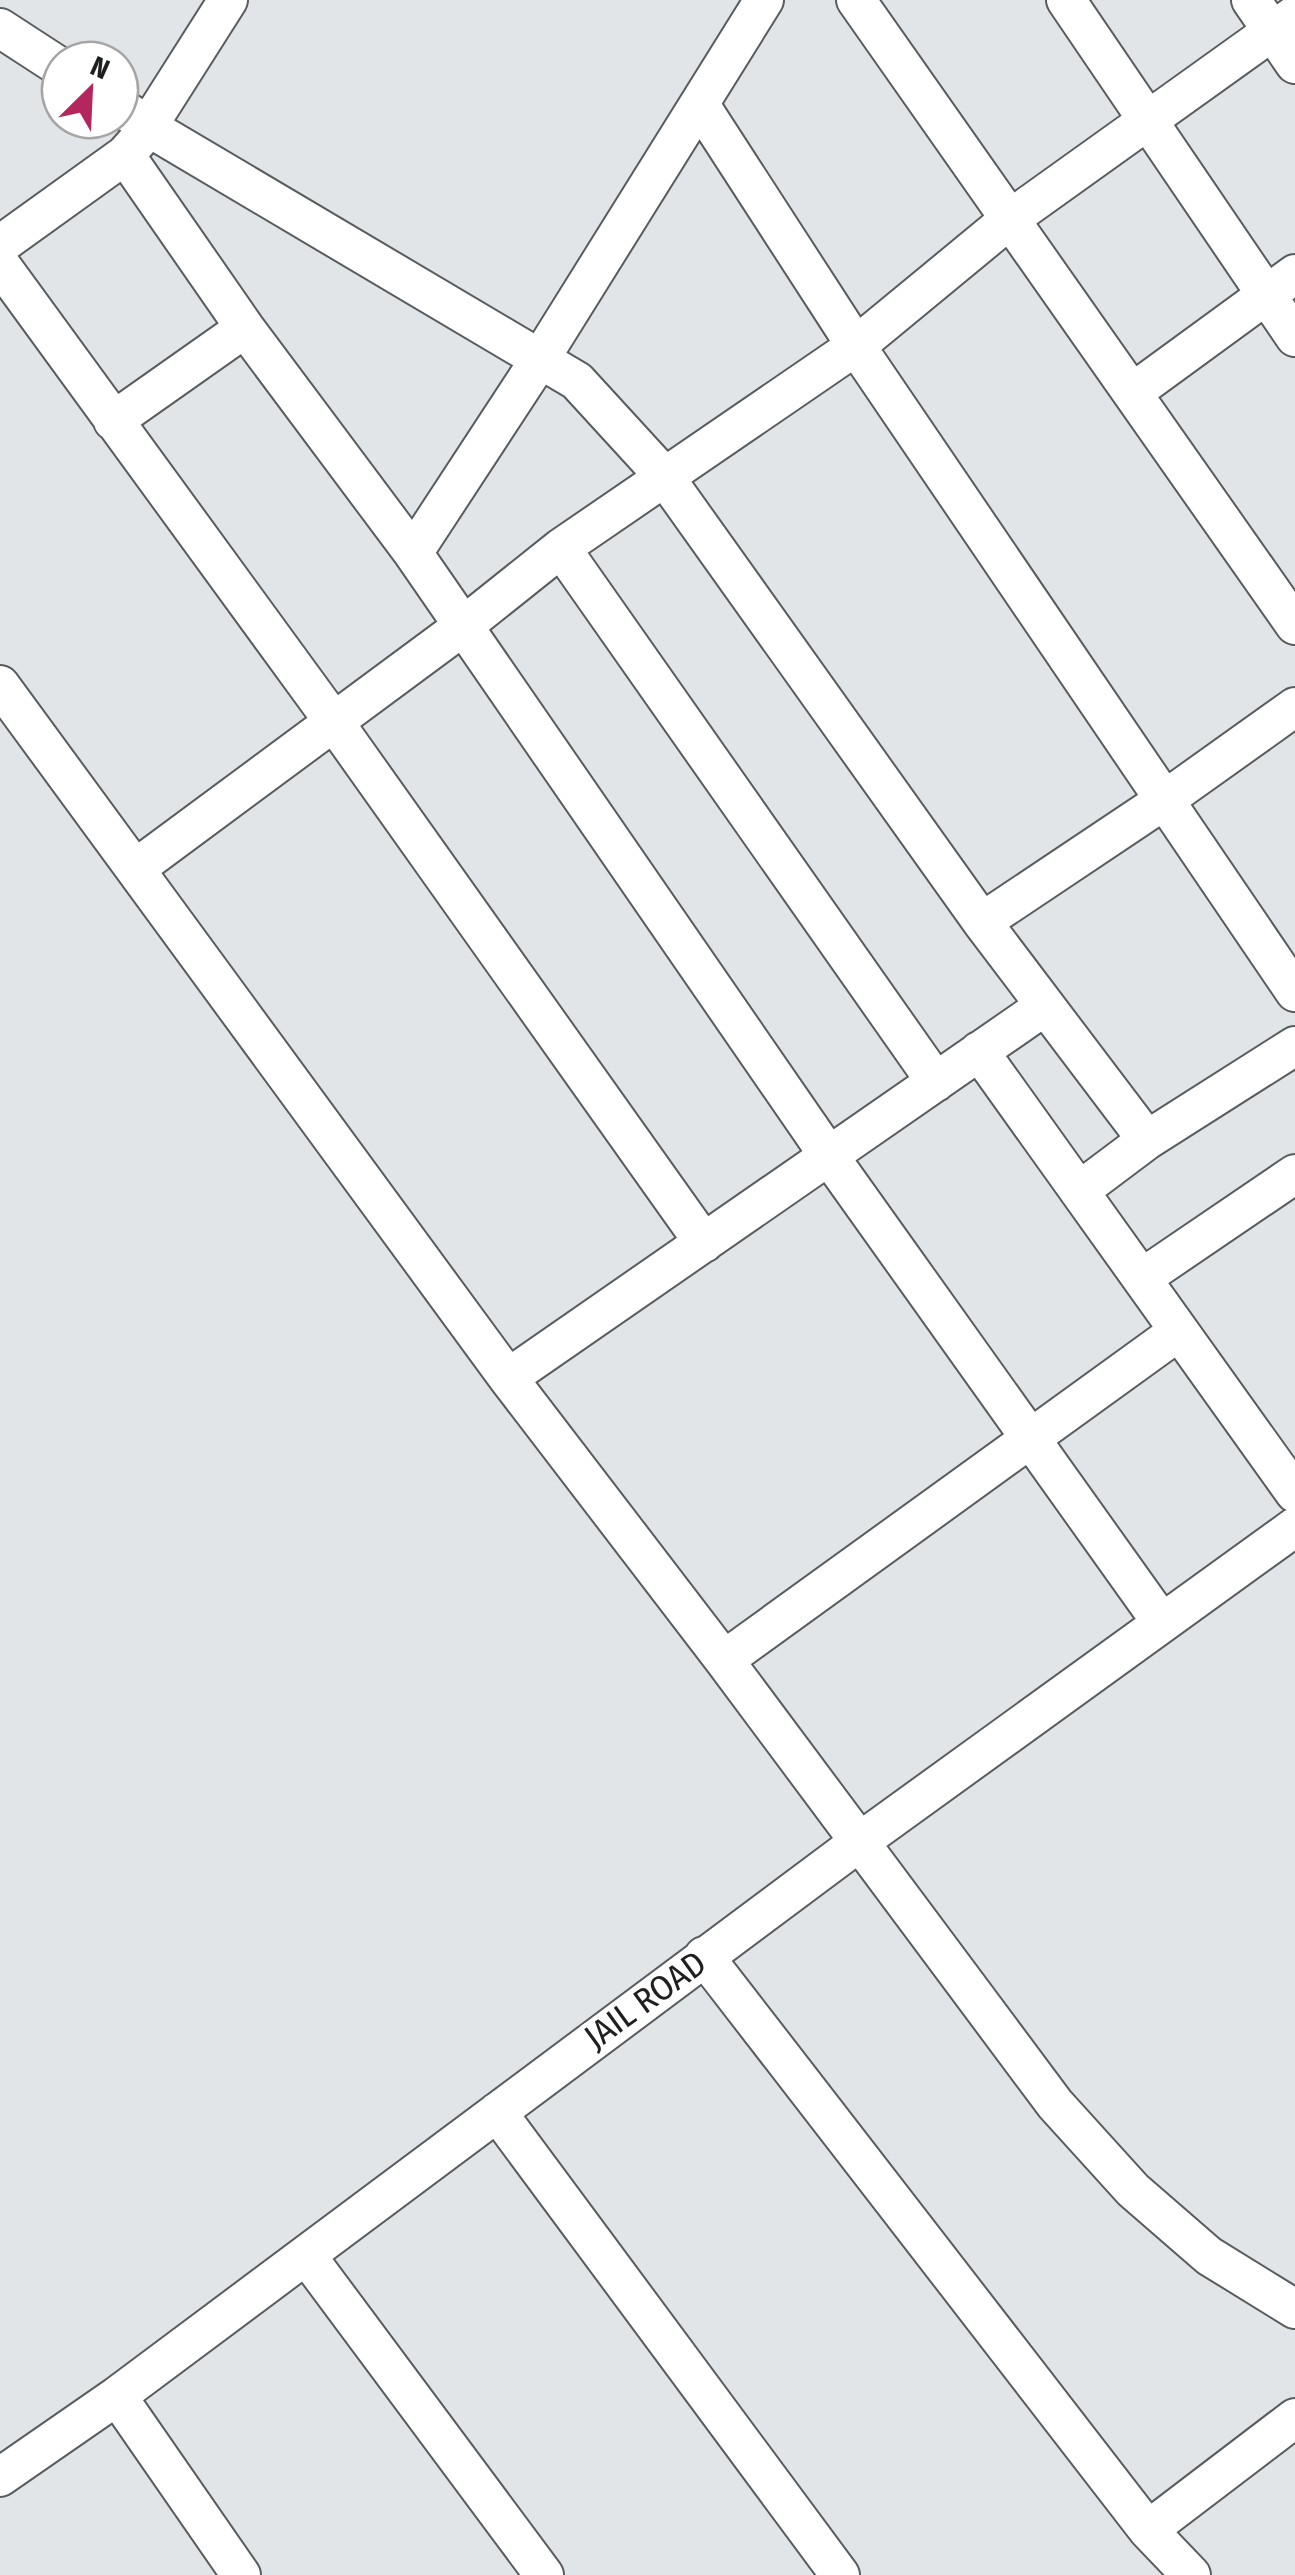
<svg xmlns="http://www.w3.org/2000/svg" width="1295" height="2575" viewBox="0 0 1295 2575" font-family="'Fira Sans Condensed',sans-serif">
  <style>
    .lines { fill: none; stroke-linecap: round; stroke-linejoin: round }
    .street-casing { stroke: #585c5e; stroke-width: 42 }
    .street { stroke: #fff; stroke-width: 38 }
    .labels { text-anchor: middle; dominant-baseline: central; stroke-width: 9; stroke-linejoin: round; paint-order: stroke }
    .street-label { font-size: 35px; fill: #1d1f20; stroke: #fff }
  </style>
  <rect width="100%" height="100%" fill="#e1e5e8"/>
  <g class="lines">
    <g class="street-casing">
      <path id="street" d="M856 0 1295 625
        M1066 0 1295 337
        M1251 0 1295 64
        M0 28 60 67
        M700 105 856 346 1295 992
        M120 107 165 137 577 381 664 476 982 922 1147 1140
        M125 155 245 328 413 553 829 1156 1162 1623
        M0 245 125 155 141 137 228 0
        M0 264 334 722 704 1243
        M1132 393 1295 274
        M113 421 245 328
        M561 548 936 1082
        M413 553 540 359 764 0
        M0 685 508 1378 724 1660 1055 2104 1133 2190 1209 2256 1295 2309
        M135 869 462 627 561 548 856 346 1010 219 1295 15
        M982 922 1166 799 1295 707
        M979 1051 1295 1493
        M1079 1191 1147 1140 1295 1046
        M1142 1278 1295 1174
        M508 1378 1045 1006
        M724 1660 1179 1331
        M704 1956 1148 2530 1191 2575
        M497 2112 840 2575
        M306 2255 544 2575
        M117 2396 241 2575
        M0 2477 117 2396 858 1843 1295 1527
        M1148 2530 1295 2418"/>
    </g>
    <use href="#street" class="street"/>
  </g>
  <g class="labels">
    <g class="street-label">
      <text transform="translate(645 2000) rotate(-36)">JAIL ROAD</text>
    </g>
  </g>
  <g transform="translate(90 90) rotate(24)"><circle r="48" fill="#ffffff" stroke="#a5a5a6" stroke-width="2.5"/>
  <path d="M0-8L18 38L0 25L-18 38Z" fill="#b4275e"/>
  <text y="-15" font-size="28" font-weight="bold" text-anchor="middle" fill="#1d1f20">N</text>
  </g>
</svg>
